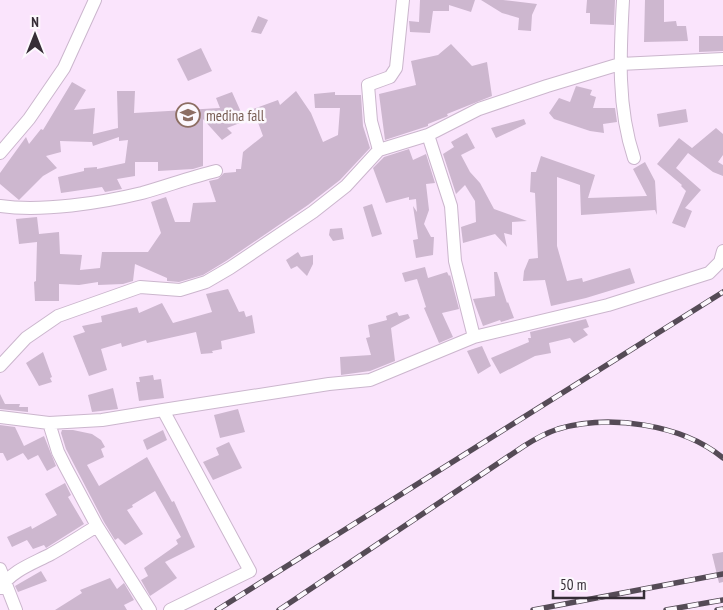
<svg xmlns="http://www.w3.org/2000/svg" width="723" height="610" viewBox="0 0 723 610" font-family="'PT Sans Narrow',sans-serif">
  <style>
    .building { fill: #cdb7cf }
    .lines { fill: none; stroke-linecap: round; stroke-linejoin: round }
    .minor-casing { stroke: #cbb6cd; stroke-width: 14 }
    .minor { stroke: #fff; stroke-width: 12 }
    .rail-casing { stroke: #554b56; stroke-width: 5.5 }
    .rail { stroke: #fcf8fd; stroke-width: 4; stroke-dasharray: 11; stroke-linecap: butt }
    .labels { text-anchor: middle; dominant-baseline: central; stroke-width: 5; stroke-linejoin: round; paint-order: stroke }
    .education-label { font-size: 15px; fill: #785e54; stroke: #fcf8fd; text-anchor: start }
  </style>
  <rect width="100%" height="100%" fill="#fae4fc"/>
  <path class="building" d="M420 0H475L471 12 449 5V11H433L430 33 410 32 409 21 419 22Z
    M481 0H503L537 4 532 15 531 31 518 30 519 18 502 13Z
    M587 0H615L614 25 590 24V13H586Z
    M645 0H664V22L676 21 677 26H686L688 41 644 42Z
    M258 16 268 20 261 34 251 32Z
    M699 36H723V51L699 52Z
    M451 44 472 66 487 62 492 96 447 114 448 116 428 124V126L425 127 385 140 379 94 416 85 411 61 438 55Z
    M201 48 212 71 188 81 177 59Z
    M72 82 86 90 74 110 95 108 93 134 118 128 117 91H135L134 113 220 108 216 98 232 92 245 121 227 128 232 133 222 140 203 119V166L193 169 158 171V162H135V176L117 179 122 189 105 192 102 187 61 193 58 177 84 171V168L97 167V169L125 163 128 140 119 141V137L93 146 92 142 60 141 61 152 46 156 57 168 43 176 19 200 0 184V173L26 137 29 144 41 129 43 130Z
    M576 86 592 90 590 95 596 97 593 108H615L617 122 603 124 604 133 590 131 554 119 549 113 559 98 570 102Z
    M296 91 311 113 323 142 338 135 340 108H315L314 94 335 92V95H361L363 126 370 148 340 180 308 205 226 261 203 275 179 282 167 281V278L135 264 133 281 123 284 98 285V282L79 285 59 284V301H35L34 282 36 281 37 242 19 244 16 219 37 217 39 234 59 232 60 254 82 255 80 270 100 268 102 252H148L161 233 151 202 166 197 175 222H190L193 203 216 202 209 181 218 179 224 173 236 172V169H241L243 152 263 136 253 109 278 100 280 105Z
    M686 109 688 122 659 127 657 114Z
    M524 119 526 124 496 138 491 128Z
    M716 128 723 134V155L718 162 723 165V176L713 172 688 153 676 168 701 190 685 208 692 211 685 228 672 223 686 191 681 186 682 185 657 164 679 138 692 148Z
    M467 133 475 148 461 155 470 172 480 183 494 209 527 221 512 222V235L504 233 507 247 495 234 463 243 461 227 476 222 475 201 465 185 456 194 443 154 454 147 451 142Z
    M409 149 413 160 426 154 435 183 426 184 429 210 424 224 431 237H434L433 255 416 258 413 240 418 239 413 206 417 212 416 199 409 200V197L386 203 373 168 384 157Z
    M541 156 595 175 588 198 647 196 633 169 645 162 655 181 657 215 655 210 581 215 580 185 557 177V246L567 281 582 278 583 282 630 268 635 283 586 298 551 306 545 280 523 281 524 271 529 259 538 258 535 193 530 192 531 172H536Z
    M372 204 382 234 372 237 363 207Z
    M342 228 344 239 333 241 329 235 330 229Z
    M298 252 301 257 313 255V264L307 276 297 266 291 269 286 260Z
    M425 267 428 278 447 272 449 276 450 275 459 309 442 313 453 337 439 343 424 308 426 307 417 279 405 282 402 273Z
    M494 272H497L507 303 508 302 514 318 501 322 500 320 483 326 473 299 495 296Z
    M228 289 239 312 244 311 246 317 252 315 255 333 221 341 222 349 212 351 213 353 201 354 196 332 147 343 146 340 122 347 121 343 101 349 107 370 89 376 73 336 85 332 82 326 102 322 101 316 137 307 139 313 162 303 173 323 212 312 206 294Z
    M397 312 399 316 408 314 410 318 391 328 395 361 370 371 341 375 340 357 371 355 366 338 370 337 368 325 387 320 386 316Z
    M586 319 589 327 583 329 588 335 574 343 570 338 549 343 551 353 535 356 500 374 491 358 529 342 528 338H531L530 332Z
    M482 346 491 366 478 374 467 351Z
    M43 352 52 377 50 378 52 382 39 386 26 363Z
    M153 375 154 380 161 379 164 398 139 401 136 382H140L139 377Z
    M113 388 118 409 92 412 88 395Z
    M0 394 5 404H20L19 407H28V412L0 409Z
    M238 409 245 432 220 438 214 415Z
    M0 425 15 427 24 446 44 436 56 466 47 471 38 455 28 460 23 453 7 461 3 453H0Z
    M62 430H73L92 434 101 440 105 447 101 449 104 457 87 465 99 486 147 457 172 502 174 501 195 547 165 562 177 578 150 596 141 580 148 576 144 568 178 544 176 540 181 537 155 491 132 505 133 507 127 510 143 534 125 545 118 538 115 540 104 522 66 449 61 433Z
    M163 430 167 440 147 450 143 440Z
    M229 442 242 468 213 480 203 462 219 455 216 448Z
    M65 483 71 495 68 497 84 524 46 548 44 545 33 549 27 540 12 547 7 537 31 526 32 529 57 515 45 494Z
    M723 552V582L719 583 712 554Z
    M41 571 47 581 18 592 15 586Z
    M110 578 117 589 124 583 134 600 124 605 127 610H55L82 593 80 590Z"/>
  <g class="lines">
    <g class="minor-casing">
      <path id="minor" d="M623 0C620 53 617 107 634 158
        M428 135 451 206 455 261 474 337
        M379 150 371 121 368 85 390 77 396 68 403 0
        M0 153 29 119 64 68 95 0
        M0 206C42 212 101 203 142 193 167 186 191 177 216 171
        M0 366 26 338 58 316 140 287 180 290 206 282 230 268 313 212 346 186 379 150 428 135 479 109 547 86 620 64 723 59
        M163 410 329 384 370 380 474 337 608 305 709 273 720 262 723 251
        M0 417 49 423 58 452 65 466 97 526 150 610
        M49 423 102 420 163 410 250 571 170 610
        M0 569 16 610
        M0 588C13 570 32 564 51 554 67 545 82 535 97 526"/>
    </g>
    <use href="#minor" class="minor"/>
    <g class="rail-casing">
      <path id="rail" d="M217 610 723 292
        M279 610 524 446C535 439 546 433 558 429 609 414 682 424 723 458
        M533 610 723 574
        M666 610 723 600
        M717 610 723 609"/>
    </g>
    <use href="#rail" class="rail"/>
  </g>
  <defs>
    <g id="university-ring" transform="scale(1.25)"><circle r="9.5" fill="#fcf8fd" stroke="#8d6e63" stroke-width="1.5"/><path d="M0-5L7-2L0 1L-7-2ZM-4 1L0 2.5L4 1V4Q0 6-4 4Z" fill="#8d6e63"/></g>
  </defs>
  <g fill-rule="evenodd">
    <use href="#university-ring" x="188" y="115"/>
  </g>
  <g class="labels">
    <g class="education-label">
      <text x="206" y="115">medina fall</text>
    </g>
  </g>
  <g transform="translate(35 35)" stroke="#fcf8fd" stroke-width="4" paint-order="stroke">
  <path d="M0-4L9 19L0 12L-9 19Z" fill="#352d36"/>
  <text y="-8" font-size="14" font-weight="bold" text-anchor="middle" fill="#352d36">N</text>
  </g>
  <path d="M553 590v8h91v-8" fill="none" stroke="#352d36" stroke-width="2.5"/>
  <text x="560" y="590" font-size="15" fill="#352d36" stroke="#fcf8fd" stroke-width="4" paint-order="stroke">50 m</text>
</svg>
